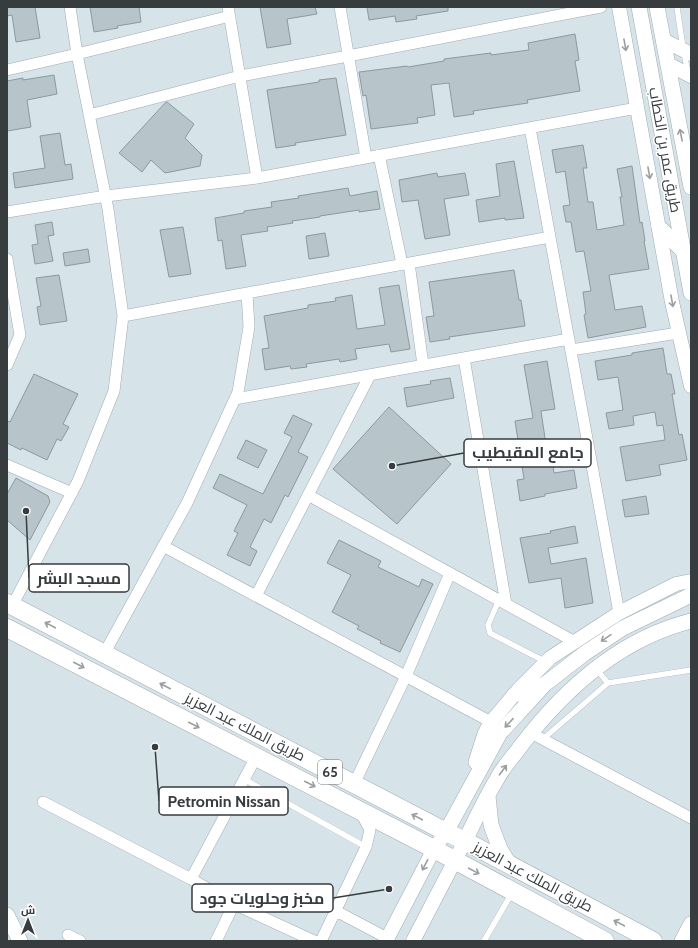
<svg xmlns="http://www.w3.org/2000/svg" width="698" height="948" viewBox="0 0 698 948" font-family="Cabin,Cairo,sans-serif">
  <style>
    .building { fill: #b7c4ca; stroke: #8c999e }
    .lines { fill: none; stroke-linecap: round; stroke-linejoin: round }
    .service-casing { stroke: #a0acb2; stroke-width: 6 }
    .minor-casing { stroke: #a0acb2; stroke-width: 12 }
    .tertiary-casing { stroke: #a0acb2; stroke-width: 15 }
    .secondary-casing { stroke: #a0acb2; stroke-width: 16 }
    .trunk-casing { stroke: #a0acb2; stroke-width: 19 }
    .service { stroke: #fff; stroke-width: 5.5 }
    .minor { stroke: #fff; stroke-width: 11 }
    .tertiary { stroke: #fff; stroke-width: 14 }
    .secondary { stroke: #fff; stroke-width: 15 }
    .trunk { stroke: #fff; stroke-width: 18 }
    .oneway { stroke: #9b9e9f }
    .labels { text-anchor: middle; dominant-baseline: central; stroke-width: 3; stroke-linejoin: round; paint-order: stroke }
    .shield { fill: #fff; stroke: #737679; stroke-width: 1 }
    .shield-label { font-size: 14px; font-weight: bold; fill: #373c3f }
    .street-label { font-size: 15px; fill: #373c3f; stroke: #fff }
    .leader { fill: none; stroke: #373c3f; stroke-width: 1.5 }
    .callout-dot { fill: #373c3f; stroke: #fff; stroke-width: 1.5 }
    .callout { fill: #fff; stroke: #373c3f; stroke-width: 1.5 }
    .callout-label { font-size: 16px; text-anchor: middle; font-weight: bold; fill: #373c3f }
  </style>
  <rect width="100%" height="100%" fill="#d6e3e9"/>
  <path class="building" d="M7 7H35L40 38 16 42 12 15 7 16Z
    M90 7H139L141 22 117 26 118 28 94 32Z
    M260 7H315L317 14 287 19 291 44 267 48Z
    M367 7H448V11L416 16 417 19 396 22 395 16 369 20Z
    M575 34 579 60 575 61 580 91 527 100 528 103 473 111 474 114 454 117 449 83 431 85 435 115 417 118 418 123 371 129 366 95 363 96 359 72 407 66 408 67 444 61V59L491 53V55L529 50 528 43Z
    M54 75 57 94 27 100 31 127 7 131V81L23 78V80Z
    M336 78 346 135 295 143 296 145 276 148 267 90 319 82V80Z
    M166 102H167L194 124 185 138 202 155 200 166 165 173 151 160 142 172 119 153Z
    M60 133 65 165 71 164 73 179 15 188 13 173 45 168 40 136Z
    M583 145 587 168H583L588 202H593L597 230 624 225 620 197H622L617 169 632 166 640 223 642 222 645 241H644L649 269 609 275 615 310 642 306 646 327 588 338 584 315 586 314 583 292 591 291 584 251 576 252 571 222H566L563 206 570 205 565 171 556 173 552 150Z
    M514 161 524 218 505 220V218L479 222 476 200 500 196 496 164Z
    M437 173 438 177 465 173 469 195 444 199 450 235 425 239 418 200 402 202 399 180Z
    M348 188 350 196 377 191 380 209 359 212V210L320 216V217L292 221 293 223 267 227 268 231 241 235 246 266 226 269 222 240 218 241 215 218 244 213V211L272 207 271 202 299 198 298 196Z
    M52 222 54 235 48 236 53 261 35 264 32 245 38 244 35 225Z
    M183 227 191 274 169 277 160 230Z
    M325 233 329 256 309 259 306 236Z
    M88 249 90 262 65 266 63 253Z
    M514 270 519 300H521L525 326 449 337 450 339 430 342 426 317 434 316 429 282Z
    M59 275 67 321 40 325 37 307 41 306 36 278Z
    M399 285 410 349 391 352 389 344 355 349 357 359 340 362 339 359 306 364 307 367 291 369 290 366 265 370 262 349 269 348 264 316 308 308V305L336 301 335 298 352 295 357 329 385 325 379 288Z
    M663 348 667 374H671L675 394H672L679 435 682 434 687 460 659 465 661 475 626 481 620 447 665 440 663 425 657 426 655 412 633 416 634 425 609 429 606 413 623 410 618 377 598 380 595 361 632 355V353Z
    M547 361 555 409 541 411 546 445 550 444 554 473 574 470 577 488 545 494V496L520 501 517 480 524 479 515 421 533 418 524 365Z
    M34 374 78 394 63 424 69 427 61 441 57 439 47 460 22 448 21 450 7 443V421L10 422Z
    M450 378 454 398 407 407 404 388 431 384 430 381Z
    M389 407 451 464 397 524 333 469Z
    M293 415 312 424 298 452 308 457 288 497 285 495 271 523 264 519 250 547 257 551 250 566 227 555 238 533 234 531 247 505 213 488 220 474 263 494 292 437 284 433Z
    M246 440 267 450 258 468 237 458Z
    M16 478 48 496 50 502 30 540 7 520V494Z
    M646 496 649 514 625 517 622 500Z
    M575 526 578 543 548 548 551 564 586 558 593 603 565 608 561 578 529 583 520 538 551 533 550 531Z
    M339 540 381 561 378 567 419 587 422 579 433 584 400 652 380 643 381 641 357 629 359 626 332 612 351 575 327 563Z"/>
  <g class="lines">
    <g class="service-casing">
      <path id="service" d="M677 7C680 29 683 51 688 72
        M499 600 488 625 490 633 546 662
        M597 670 608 683
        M543 739 608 683 691 670
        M244 779 366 847
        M484 941 512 893"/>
    </g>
    <g class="minor-casing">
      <path id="minor" d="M228 7 257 178
        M340 7 366 158
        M7 70 77 54 230 16
        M89 115 240 76 348 56 601 7
        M530 128 619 613
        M379 155 402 264
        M7 212 106 196 257 178 637 108
        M7 259 20 335 7 365
        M409 263 423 365
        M123 316 550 237
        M571 350 678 333
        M464 358 506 604
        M235 399 569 339
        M7 465 72 493
        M308 495 575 642
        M163 546 491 722
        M256 596 370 375
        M12 606 78 481 114 391 123 316 108 209 77 54 70 7
        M104 654 187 503 238 392 249 327 247 293
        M531 733 691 818
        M354 784 406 676 450 573
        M43 802 191 879
        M234 904 314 941
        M336 911 387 938
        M68 935 80 941
        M216 941 234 904 191 879 256 757
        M321 941 366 847 370 830 360 811"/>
    </g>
    <g class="tertiary-casing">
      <path id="tertiary" d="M619 7 672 302 691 386
        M663 40 691 54
        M668 64 691 76
        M491 722 519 689 550 658 619 613 676 584 691 581
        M386 941 434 849 446 832
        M413 941 465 841"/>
    </g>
    <g class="secondary-casing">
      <path id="secondary" d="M639 7 691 293
        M657 7 691 187
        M659 227 683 251
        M514 695 542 685
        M476 762 485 734 491 722
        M488 796 491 825 500 849 510 865
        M446 832 500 733 545 684 585 653 623 628 691 595
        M465 841C475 820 485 799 497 779 503 767 513 757 520 747 564 689 619 639 691 621
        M7 915 20 941
        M682 941 691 924"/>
    </g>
    <g class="trunk-casing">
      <path id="trunk" d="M7 603 446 832 465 841 653 941
        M7 628 434 849 605 941"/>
    </g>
    <use href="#service" class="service"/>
    <use href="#minor" class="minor"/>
    <use href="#tertiary" class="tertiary"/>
    <use href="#secondary" class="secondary"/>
    <use href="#trunk" class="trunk"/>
  </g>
  <defs><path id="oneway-shaft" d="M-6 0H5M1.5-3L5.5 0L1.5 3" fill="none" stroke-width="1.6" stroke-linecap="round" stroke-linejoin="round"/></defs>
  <g class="oneway">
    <use href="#oneway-shaft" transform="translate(625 45) rotate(80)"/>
    <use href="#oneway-shaft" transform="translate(681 135) rotate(-101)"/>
    <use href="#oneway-shaft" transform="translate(649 173) rotate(80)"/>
    <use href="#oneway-shaft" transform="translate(672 301) rotate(80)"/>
    <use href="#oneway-shaft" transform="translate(50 625) rotate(-152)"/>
    <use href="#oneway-shaft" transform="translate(606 638) rotate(146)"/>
    <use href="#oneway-shaft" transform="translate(79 665) rotate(27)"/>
    <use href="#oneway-shaft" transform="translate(165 686) rotate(-153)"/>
    <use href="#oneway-shaft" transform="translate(509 723) rotate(133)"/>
    <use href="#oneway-shaft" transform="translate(194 725) rotate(27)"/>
    <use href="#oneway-shaft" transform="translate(503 770) rotate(-53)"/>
    <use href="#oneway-shaft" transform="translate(310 784) rotate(27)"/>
    <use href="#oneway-shaft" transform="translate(417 817) rotate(-152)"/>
    <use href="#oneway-shaft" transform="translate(425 865) rotate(117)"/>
    <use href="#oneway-shaft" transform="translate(474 871) rotate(28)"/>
    <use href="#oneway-shaft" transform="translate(619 923) rotate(-152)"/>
  </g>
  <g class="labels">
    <rect class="shield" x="318" y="760" width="24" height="24" rx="3"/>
    <g class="shield-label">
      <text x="330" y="772">65</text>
    </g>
    <g class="street-label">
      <text transform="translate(665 150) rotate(80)">طريق عمر بن الخطاب</text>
      <text transform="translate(245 727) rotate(27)">طريق الملك عبد العزيز</text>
      <text transform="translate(533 877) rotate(28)">طريق الملك عبد العزيز</text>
    </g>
  </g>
  <path class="leader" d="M392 466L464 453M26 511L29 578M155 747L159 801M389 889L333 898"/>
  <g class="callout-dot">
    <circle cx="392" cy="466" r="4"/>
    <circle cx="26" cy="511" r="4"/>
    <circle cx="155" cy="747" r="4"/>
    <circle cx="389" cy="889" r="4"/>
  </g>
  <g class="callout">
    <rect x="464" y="439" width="127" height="28" rx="4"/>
    <rect x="29" y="564" width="100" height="28" rx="4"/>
    <rect x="159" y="787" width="129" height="28" rx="4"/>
    <rect x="192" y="884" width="141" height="28" rx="4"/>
  </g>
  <g class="callout-label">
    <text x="528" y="458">جامع المقيطيب</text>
    <text x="79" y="584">مسجد البشر</text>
    <text x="224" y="807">Petromin Nissan</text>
    <text x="262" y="904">مخبز وحلويات جود</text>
  </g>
  <rect width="698" height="948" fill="none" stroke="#373c3f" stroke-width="16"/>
  <g transform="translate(28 920)" stroke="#ffffff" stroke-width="3" paint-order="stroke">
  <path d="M0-3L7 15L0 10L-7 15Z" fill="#373c3f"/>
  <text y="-6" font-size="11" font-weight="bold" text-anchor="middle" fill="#373c3f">ش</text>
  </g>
</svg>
